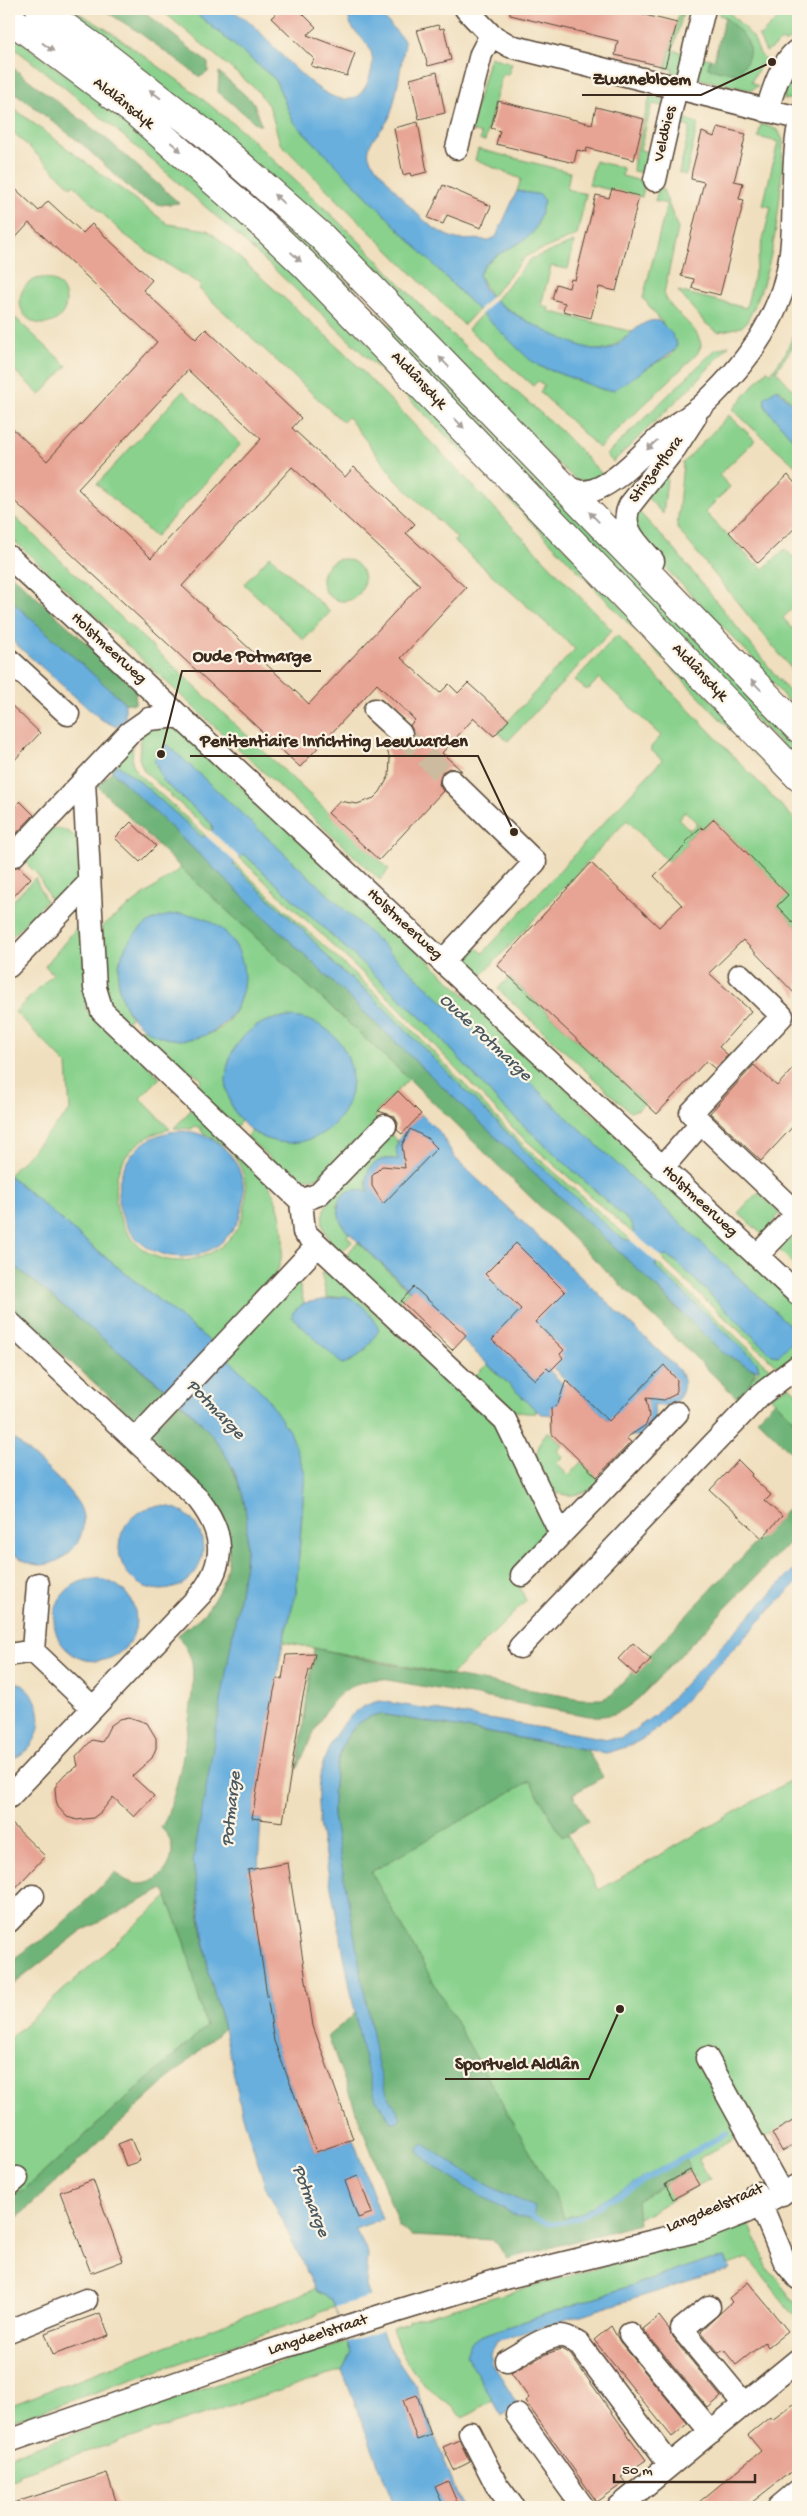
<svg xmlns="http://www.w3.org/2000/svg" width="807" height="2516" viewBox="0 0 807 2516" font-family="'Gochi Hand',sans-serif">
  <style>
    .green { fill: #89d18d; stroke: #627e56 }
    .forest { fill: #6eb378; stroke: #546e4b }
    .water { fill: #67afde; stroke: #516c7e; fill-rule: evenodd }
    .pier { fill: #f0dfbe }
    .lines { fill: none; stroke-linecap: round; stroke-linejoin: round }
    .stream { stroke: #67afde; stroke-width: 5.5 }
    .building { fill: #e7a494; fill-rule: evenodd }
    .minor-tunnel { stroke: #ccbb9e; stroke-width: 22; stroke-dasharray: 22 11; stroke-linecap: butt }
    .minor-casing { stroke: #564536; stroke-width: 25 }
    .major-casing { stroke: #564536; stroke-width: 30 }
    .minor { stroke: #fff; stroke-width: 22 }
    .major { stroke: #fff; stroke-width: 28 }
    .oneway { fill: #a79f9a }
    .labels { text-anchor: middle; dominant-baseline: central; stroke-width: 4.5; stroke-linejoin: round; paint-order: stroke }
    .street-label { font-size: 16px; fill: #3b2a1e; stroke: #fcf5e5 }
    .water-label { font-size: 18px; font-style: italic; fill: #4a5961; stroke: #fcf5e5 }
    .leader { fill: none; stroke: #3b2a1e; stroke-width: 2 }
    .callout-dot { fill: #3b2a1e; stroke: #fcf5e5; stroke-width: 2 }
    .callout-label { font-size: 18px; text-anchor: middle; font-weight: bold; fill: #3b2a1e; stroke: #fcf5e5; stroke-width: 4.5; stroke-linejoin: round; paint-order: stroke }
  </style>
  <rect width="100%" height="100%" fill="#fcf5e5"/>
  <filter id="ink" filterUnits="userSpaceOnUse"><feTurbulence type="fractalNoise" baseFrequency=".02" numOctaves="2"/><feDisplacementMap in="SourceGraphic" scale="10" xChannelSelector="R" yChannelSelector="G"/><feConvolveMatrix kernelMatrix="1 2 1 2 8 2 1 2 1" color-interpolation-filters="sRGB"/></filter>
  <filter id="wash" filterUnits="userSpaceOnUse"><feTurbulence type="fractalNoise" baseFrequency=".0096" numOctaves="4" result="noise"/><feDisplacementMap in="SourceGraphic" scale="20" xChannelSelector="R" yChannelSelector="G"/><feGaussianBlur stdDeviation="1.12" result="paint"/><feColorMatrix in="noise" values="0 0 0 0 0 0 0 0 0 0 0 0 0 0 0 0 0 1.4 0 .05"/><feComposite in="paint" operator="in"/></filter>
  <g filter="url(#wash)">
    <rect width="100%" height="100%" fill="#f0dfbe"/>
    <path class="green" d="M56 9H72L109 31 186 86 245 133 363 245 432 317 562 432 603 475 587 481 575 479Z
      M160 9H191L275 79 293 121 478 310 464 325 280 143 270 108 257 90Z
      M680 9H684L673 50 684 53 679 74 672 72 673 68 665 70Z
      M720 9H726L753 37 760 54 767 61H772L769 66 762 63 751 82 758 86 751 90 696 78 701 57 710 59 708 68 737 74 725 17 719 15Z
      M788 9H798V35L784 43 782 41 766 52 758 35 760 36Z
      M9 32 108 107 171 159 331 305 798 790V800C545 538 299 266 9 44Z
      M61 36 267 201 598 535 798 742V761Z
      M490 57 512 63 508 75 502 74 485 141 480 140 481 134 469 130Z
      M798 62V94L794 98 784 100V93Z
      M650 96 665 100 663 106 652 104 640 150 653 153 648 174 633 171 634 160Z
      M9 105 168 224 208 230 223 243 344 352 612 630 508 741 498 732 575 649 454 541 457 538 397 481 348 417 343 422 199 289 201 285 154 256 121 232 73 184 71 187 12 131 9 133Z
      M679 118 698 123 686 175 679 173 690 127 678 124Z
      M761 124 778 130 783 140C782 198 775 272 746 323L741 327 718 332 705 323 678 291 746 308 771 207 763 205 778 142 758 137Z
      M478 149 570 172 567 189 586 194 577 235 526 256 491 297 479 275C488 255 513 246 531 234L541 195 517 191 521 179 475 160Z
      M595 161 623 168 622 176 645 182 642 197 589 185Z
      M659 187H662L678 229 664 293C670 314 699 324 701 346L697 354 599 448 540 392 544 386 538 381 533 386 468 329 482 314 539 366 604 390 671 355 675 350 663 324 643 298 667 204 655 201Z
      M574 242 568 269 551 266 541 305 549 307 548 311 633 332 609 349C582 357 516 316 495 300L531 259Z
      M20 301a23 23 0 1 1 46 0a23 23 0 1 1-46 0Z
      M12 315 67 366 40 395 9 365V318Z
      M798 325V339L776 371 798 395V409L780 390 764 403 766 408 798 445V469C778 448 754 432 733 409L767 370 771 373 786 352Z
      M729 345 697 381 613 462 606 455 715 350Z
      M183 391 241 444 155 537 97 484Z
      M729 415 755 440 719 475 730 487 705 512 756 565 758 563 763 569 785 549 798 562V603L783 618 798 634V677L677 528 683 463Z
      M667 475V479L663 514 646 496Z
      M638 511 674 549 798 703V714L751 656 649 551 633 520Z
      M9 512 389 869 380 880 9 536Z
      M270 556 330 612 304 640 244 584Z
      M322 580a21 21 0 1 1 42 0a21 21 0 1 1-42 0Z
      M617 635 798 823V928L777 906 787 895 714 819 703 829 685 811 679 819 690 830 696 824 700 828 685 841 687 844 668 862 627 820 482 975 466 960 468 949 472 944 483 953 662 760 651 750V747L661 736 599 678 589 689H585L575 680Z
      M177 727 798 1305V1333L167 745 154 760 163 781 212 824 211 832 144 771 139 758 141 732 147 728Z
      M133 741 132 761 136 772 206 836 202 837 138 780 118 766 115 765 112 771 108 767Z
      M58 829 65 830 76 837 83 875 55 909 38 875 22 859 51 830Z
      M244 854 431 1027 500 1104 632 1224 634 1234 520 1135 391 1000 240 858 239 857Z
      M233 862 387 1004 517 1139 631 1240 626 1241 616 1234 531 1157 370 994 337 967 307 934 234 866Z
      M181 868 409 1079 377 1111 378 1113 375 1117 379 1121 329 1173 315 1178H301L287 1174 247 1137 252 1131 257 1135 351 1094V1068L256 1026 236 1045 232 1108 241 1121 236 1127 195 1089 202 1080 192 1071 185 1079 137 1033 143 1027C154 1035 163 1035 176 1035 184 1036 195 1039 203 1036 243 1026 250 978 236 946L120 959C116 980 120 999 131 1017L126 1023 107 1001 102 926Z
      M35 878 46 901 9 940V905Z
      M80 924 83 925 90 1004 85 1007 91 1016 94 1014 160 1078 140 1098 170 1129C72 1151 119 1291 206 1255 223 1248 238 1233 243 1215 250 1191 245 1166 228 1148L231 1145C240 1154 250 1162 259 1171 283 1199 293 1251 271 1282 256 1303 231 1324 212 1343L95 1249 9 1175 70 1111 67 1065 15 1012 53 974 45 966Z
      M509 977 645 1103 639 1109 630 1112 498 989Z
      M192 1109 228 1142 225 1146 201 1131V1128L194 1126 192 1129 174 1128Z
      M389 1133 397 1140 398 1160C376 1153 360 1172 369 1193L344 1194 337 1205 345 1229 349 1234 347 1236 352 1242 341 1253C308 1221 324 1204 350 1176 363 1162 376 1148 389 1133Z
      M758 1192 780 1213 763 1235 738 1213Z
      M792 1236 798 1241 797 1268 779 1250Z
      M358 1242 409 1291 395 1306 344 1257Z
      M664 1255 677 1262 772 1355 778 1356 798 1336V1354L779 1368 663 1260 661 1257Z
      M656 1262 774 1372 744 1405 736 1397 759 1370 757 1362 656 1267Z
      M321 1273 334 1275 497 1424 544 1519 542 1543 514 1573 526 1601 451 1675 283 1642 296 1593 303 1500 224 1355 279 1296 283 1299 287 1296 283 1292 298 1279 304 1303 293 1312 342 1364 351 1361 366 1350 346 1296 327 1298Z
      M487 1364 536 1410V1413C505 1415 494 1398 473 1378Z
      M789 1386 798 1394V1425L770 1396Z
      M548 1431 563 1445 557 1451 563 1457 557 1463 569 1475 581 1462 601 1481C588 1494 562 1503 548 1485 543 1478 539 1467 535 1459L541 1440Z
      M533 1774 599 1890 798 1776V2142L782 2151 772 2133 762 2139 755 2128 698 2159 710 2179 621 2228 569 2236 362 1869Z
      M167 1897 185 1942 206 2027 24 2190 9 2198V2039Z
      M748 2221 768 2268 798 2307V2320L748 2258 729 2265 725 2258 705 2261 480 2336 466 2355 493 2400 464 2417 422 2383 400 2350 392 2328 409 2323V2321C522 2288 636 2260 748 2221Z
      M315 2289 332 2299 335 2307 315 2314V2316L9 2422V2406Z
      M347 2342 351 2353 342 2370 18 2474 19 2477 9 2481V2456L325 2347 326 2349Z"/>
    <path class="forest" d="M102 9H141L208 63V72L200 77 137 31Z
      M725 17C745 36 762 48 737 74L708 68 710 59 714 60Z
      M9 65 108 140 179 203 161 205 138 196 82 144 9 88Z
      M219 72 254 103 261 125H258L218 92Z
      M9 572 136 689 135 704 125 703 9 599Z
      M112 771 473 1116 646 1277 679 1311 750 1368 756 1370 749 1384 736 1397 409 1079 181 868 97 786Z
      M9 1261 168 1392 134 1418 9 1307Z
      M775 1401 798 1425V1459L757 1419Z
      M180 1402 215 1437 230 1463 242 1492 248 1522 245 1564 228 1664 198 1905 209 1974 224 2028 9 2225V2198L24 2190 206 2027 185 1942 164 1889 80 1932 9 1988V1962L33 1945 49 1936 116 1872C148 1907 193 1856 161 1828 178 1801 197 1694 192 1663 190 1652 183 1644 178 1635 187 1627 202 1618 209 1607 261 1530 199 1485 148 1433Z
      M798 1498V1533L640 1697C621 1713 614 1717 589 1716L382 1679C330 1679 316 1729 297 1769L314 1648 382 1663 581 1699H602L611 1695Z
      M381 1714 587 1750 603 1777 573 1794 588 1822 562 1837 530 1781 371 1872 559 2203 564 2218 578 2214 684 2155 690 2170 637 2200 639 2224 507 2259 498 2245 492 2240 411 2236 399 2226 328 2036 366 2004 333 1816C332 1781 336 1719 381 1714Z"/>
    <path class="water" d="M191 9C201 9 219 5 229 9 231 10 250 21 251 23 272 41 346 142 369 79 385 35 341 38 350 9H376L403 39 405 44C401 63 396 102 389 118 382 133 360 145 372 162 395 188 420 226 453 238 465 242 476 237 487 241L496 237 517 191 541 195 544 201C541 210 539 227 531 234 515 250 489 252 479 275 482 283 484 290 490 296 505 312 585 355 607 350 625 345 640 316 659 321L672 334 677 344 675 350 614 390H604L539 366 529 359 478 310 293 121 275 79Z
      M777 389 798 409V445L766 408 764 398Z
      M9 599 125 703V719L117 727 102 720 91 711 9 638Z
      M167 744 798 1333V1336L778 1356 772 1355 677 1262 667 1256 661 1257 656 1262V1267L757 1362 759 1370 750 1368 722 1352 646 1277 473 1116 112 771 115 765 119 766 138 780 202 837 206 836 213 829 212 824 163 781 154 760ZM244 854 431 1027 500 1104 632 1224 634 1234 631 1240H626L616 1234 531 1157 370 994 337 967 307 934 234 866V862Z
      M118 977a63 63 0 1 1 126 0a63 63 0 1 1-126 0Z
      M226 1080a63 63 0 1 1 126 0a63 63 0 1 1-126 0Z
      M421 1114 441 1134 455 1158 679 1370C691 1390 677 1410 654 1405L655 1420 640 1436H625L550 1365 547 1368 566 1387 554 1415 542 1414 536 1410 345 1229C331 1207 339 1182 369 1192 360 1172 376 1154 398 1160 391 1139 408 1128 421 1114Z
      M118 1194a63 63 0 1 1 126 0a63 63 0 1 1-126 0Z
      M9 1175 95 1249 212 1343 265 1395 291 1434 305 1473 296 1593 283 1642 252 1818 261 1819 258 1868 248 1870 274 2041 316 2152 353 2139 382 2219 355 2229 368 2253 366 2286 386 2342 416 2387 462 2507H395L342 2370 351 2353 332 2300 316 2291 265 2185 242 2113 224 2028 209 1974 193 1862 245 1564C247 1540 249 1517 242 1493 224 1428 164 1388 114 1348 79 1319 44 1290 9 1261Z
      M346 1296C362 1302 372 1315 379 1330 369 1345 361 1359 342 1364L292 1317 293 1312 304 1303Z
      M9 1434C27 1452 72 1487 81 1509 91 1536 67 1565 39 1565 29 1565 16 1556 9 1550Z
      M119 1548a42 42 0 1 1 84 0a42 42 0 1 1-84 0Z
      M798 1565V1581L658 1728C641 1742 626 1748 606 1753L381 1714C336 1719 332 1781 333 1816L376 2056 384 2088 401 2117 397 2122H391L376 2099 363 2055 319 1824C319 1813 317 1801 318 1790 321 1755 342 1707 380 1701L608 1739 620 1738 630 1733 655 1715Z
      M54 1620a41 41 0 1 1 82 0a41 41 0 1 1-82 0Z
      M9 1679C50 1690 50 1748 9 1760Z
      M424 2144C461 2170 493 2190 535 2207L534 2215 531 2220 517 2216 467 2188 440 2170 419 2153 418 2148Z
      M725 2258 730 2269 497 2341 490 2353 492 2363 519 2405 502 2416 466 2355 470 2342 480 2336 705 2261Z"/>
    <path class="pier" d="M492 295 496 298 480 316 477 312Z
      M210 830 240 858 236 863 205 835Z
      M632 1232 663 1258 658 1264 628 1238Z
      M372 2296 384 2330 347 2342 335 2307Z"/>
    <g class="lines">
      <path class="stream" d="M532 2218C549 2225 560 2224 577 2218L727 2133"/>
    </g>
    <g id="blocks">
      <path class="building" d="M281 9H298L316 27 307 35 355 53 347 76 311 66 314 59 271 18Z
        M510 9H621L677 23 665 67 615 55 618 41 510 15Z
        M438 25 440 29 444 28 451 60 428 66 417 30Z
        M437 72 445 113 419 119 410 79Z
        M498 101 592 124 596 107 644 119 634 160 587 148 586 152 577 150 574 163 496 144 500 131 491 128Z
        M418 122 427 172 411 176 410 173 403 175 394 128Z
        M718 127 746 134 734 181 743 183 739 199 744 200 720 295 692 288 694 279 681 276 704 182 691 179 692 171 702 132 714 137Z
        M9 183 39 211 48 201 83 233 92 224 152 280 143 290 196 339 206 329 301 418 292 428 345 477 354 467 415 524 406 533 466 588 401 658 440 693 449 684 458 693 468 683 509 720 494 736 474 718 442 753 462 771 449 768 442 772 439 784 443 791 379 860 328 813 339 801 357 804 374 798 380 792 389 776 390 759 387 750 393 744 404 747 411 742 414 736 410 725 415 720 377 684 300 767 9 496V425L47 461 157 342 29 223 9 245ZM188 370 261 439 151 558 78 489ZM292 467 420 585 309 704 182 586Z
        M443 185 491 206 481 228 447 215 443 224 428 218Z
        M612 189 639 196 616 291 599 287 591 318 563 311 565 303 552 299 556 284 569 288 571 279 575 280 596 195 609 198Z
        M788 475 798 487V525L758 563 729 532Z
        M9 703 40 733 9 766Z
        M20 801 34 815 9 841V812Z
        M714 819 788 895 777 906 798 928V997L743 940 709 973 751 1011 719 1047 728 1055 715 1069 706 1061 657 1114 497 965 591 863 659 927 682 905 654 876 687 844 685 842 701 827 703 829Z
        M131 822 156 846 140 862 115 838Z
        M9 867H19L31 878 9 901Z
        M798 1063V1121L761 1161 710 1113 754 1065 777 1086Z
        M398 1091 421 1114 402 1134 397 1130 398 1123 394 1116 378 1111Z
        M410 1129 427 1138 437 1148 383 1204 372 1186V1176L382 1166 405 1168 402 1145Z
        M516 1243 565 1292 535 1322 564 1350 560 1354 563 1358 550 1371 547 1368 535 1380 492 1340 521 1309 485 1274Z
        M414 1287 466 1335 452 1350 401 1301Z
        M664 1365 677 1380 676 1394 664 1400 646 1398 649 1416 646 1425 626 1438 631 1442 597 1477 552 1434 551 1408 558 1404 566 1380 609 1421Z
        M738 1460 752 1474 751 1476 771 1495 765 1501 782 1516 762 1538 710 1490Z
        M633 1643 651 1659 636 1675 618 1659Z
        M315 1654 311 1670H309L302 1701 283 1822 252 1818 274 1691 277 1679H282L286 1655Z
        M129 1717 147 1723 156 1738V1748L152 1758 132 1776 154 1796 134 1817 113 1797 101 1812 93 1818 77 1820 67 1817 58 1807 56 1800 55 1788 58 1782 65 1774 78 1766 76 1757 92 1740 102 1742 110 1726 120 1719Z
        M9 1821 45 1856 9 1895Z
        M288 1863 313 2026 353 2139 316 2152 274 2041 248 1870Z
        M798 2118V2142L782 2151 772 2133Z
        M131 2139 140 2161 126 2166 118 2144Z
        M690 2170 699 2185 673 2199 665 2184Z
        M358 2176 372 2213 358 2218 345 2181Z
        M93 2180 123 2261 91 2273 60 2192Z
        M748 2282 788 2331 768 2347 765 2342 736 2365 724 2350 719 2353 701 2331 732 2302 729 2298Z
        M100 2313 109 2335 53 2355 45 2333Z
        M659 2316 669 2329 672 2337 721 2397 708 2408 643 2329Z
        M611 2326 620 2342 688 2424 672 2437 594 2340Z
        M561 2349 570 2354 646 2460 621 2477 625 2482 597 2502 525 2401 529 2398 511 2373 546 2354Z
        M417 2395 431 2435 417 2440 403 2400Z
        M798 2401V2466L746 2507H693L761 2451 748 2435 770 2417 772 2420Z
        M459 2440 470 2462 454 2470 443 2447Z
        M107 2473 118 2507H11L10 2504Z
        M448 2481 459 2507H444L435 2487Z"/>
    </g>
  </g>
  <g filter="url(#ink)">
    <use href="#blocks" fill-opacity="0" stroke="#564536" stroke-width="1"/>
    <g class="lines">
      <path class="minor-tunnel" d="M401 734 452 781"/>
      <g class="minor-casing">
        <path id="minor" d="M466 9 491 35 510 46 798 118
          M684 90 704 9
          M767 111C772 93 782 60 798 50
          M457 148 481 54 491 35
          M655 180 676 88
          M566 487C571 489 579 492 584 492 610 490 639 457 657 440 672 426 691 417 705 403 750 360 783 314 791 252 796 211 791 172 798 131
          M9 557 798 1294
          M653 561C639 545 618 528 630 505L675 448 695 417
          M9 660 68 714
          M375 710 401 734
          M84 781 95 988 102 1011 301 1201 304 1232 318 1245 135 1440
          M14 855 129 733 149 719 180 716
          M443 961 535 862 452 781
          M9 966 89 883
          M740 975 782 1016 691 1113 797 1214
          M662 1168 701 1123
          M301 1201 319 1194 385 1126
          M318 1245 505 1420 561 1534
          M757 1256 798 1212
          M9 1322 198 1499C224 1532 227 1561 201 1594L9 1797
          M522 1575 677 1413
          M520 1647 760 1395 798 1366
          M33 1651 38 1584
          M9 1655 33 1651 93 1708
          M9 1921 33 1896
          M707 2058 782 2194
          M9 2185 17 2178
          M756 2193 785 2262 798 2278
          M709 2307 682 2329 744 2404
          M9 2331 86 2300
          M630 2334 711 2432
          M507 2361C522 2353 544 2336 561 2336 568 2336 574 2341 579 2344L670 2465
          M517 2415 583 2507
          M470 2433 496 2484 513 2507
          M9 2441 258 2355 387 2314 508 2277 703 2229 746 2212 798 2185
          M619 2507 798 2360
          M779 2507 798 2491"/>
      </g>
      <g class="major-casing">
        <path id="major" d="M40 9 103 54 204 133 322 237 798 728
          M9 18 135 112 249 212 304 264 798 776"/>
      </g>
      <use href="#minor" class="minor"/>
      <use href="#major" class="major"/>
    </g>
    <defs><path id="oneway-solid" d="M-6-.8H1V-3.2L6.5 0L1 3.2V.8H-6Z" transform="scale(1.25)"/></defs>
    <g class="oneway">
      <use href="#oneway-solid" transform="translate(48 47) rotate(36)"/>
      <use href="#oneway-solid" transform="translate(155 94) rotate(-142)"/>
      <use href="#oneway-solid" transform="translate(176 147) rotate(41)"/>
      <use href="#oneway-solid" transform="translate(279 199) rotate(-138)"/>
      <use href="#oneway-solid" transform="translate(296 257) rotate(43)"/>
      <use href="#oneway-solid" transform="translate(444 362) rotate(-134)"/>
      <use href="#oneway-solid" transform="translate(459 423) rotate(46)"/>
      <use href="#oneway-solid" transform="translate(652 445) rotate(137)"/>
      <use href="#oneway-solid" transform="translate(594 517) rotate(-134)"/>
      <use href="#oneway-solid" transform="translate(756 685) rotate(-134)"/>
    </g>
  </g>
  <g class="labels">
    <g class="street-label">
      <text transform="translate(123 104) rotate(38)">Aldlânsdyk</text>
      <text transform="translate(666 134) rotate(-77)">Veldbies</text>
      <text transform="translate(418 381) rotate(46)">Aldlânsdyk</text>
      <text transform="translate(657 470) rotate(-53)">Stinzenflora</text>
      <text transform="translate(108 649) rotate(43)">Holstmeerweg</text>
      <text transform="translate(699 673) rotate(46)">Aldlânsdyk</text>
      <text transform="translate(404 925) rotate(43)">Holstmeerweg</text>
      <text transform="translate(699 1202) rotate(43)">Holstmeerweg</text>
      <text transform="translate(715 2209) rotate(-23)">Langdeelstraat</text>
      <text transform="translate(318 2336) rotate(-18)">Langdeelstraat</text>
    </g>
    <g class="water-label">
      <text transform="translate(485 1038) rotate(43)">Oude Potmarge</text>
      <text transform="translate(215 1410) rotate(46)">Potmarge</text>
      <text transform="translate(232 1809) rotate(-84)">Potmarge</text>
      <text transform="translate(310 2201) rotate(69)">Potmarge</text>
    </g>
  </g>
  <path class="leader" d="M772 62L701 95H582M161 754L182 671H321M514 832L478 756H190M620 2009L589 2079H445"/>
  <g class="callout-dot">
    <circle cx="772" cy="62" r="5"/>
    <circle cx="161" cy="754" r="5"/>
    <circle cx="514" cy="832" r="5"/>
    <circle cx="620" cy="2009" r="5"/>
  </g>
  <g class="callout-label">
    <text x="642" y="84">Zwanebloem</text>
    <text x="252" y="661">Oude Potmarge</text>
    <text x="334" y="746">Penitentiaire Inrichting Leeuwarden</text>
    <text x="517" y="2069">Sportveld Aldlân</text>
  </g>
  <rect width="807" height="2516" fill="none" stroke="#fcf5e5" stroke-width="30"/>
  <path d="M614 2474v8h141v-8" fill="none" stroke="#3b2a1e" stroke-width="2.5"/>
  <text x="622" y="2474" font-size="15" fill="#3b2a1e" stroke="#fcf5e5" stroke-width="4" paint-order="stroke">50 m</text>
</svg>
